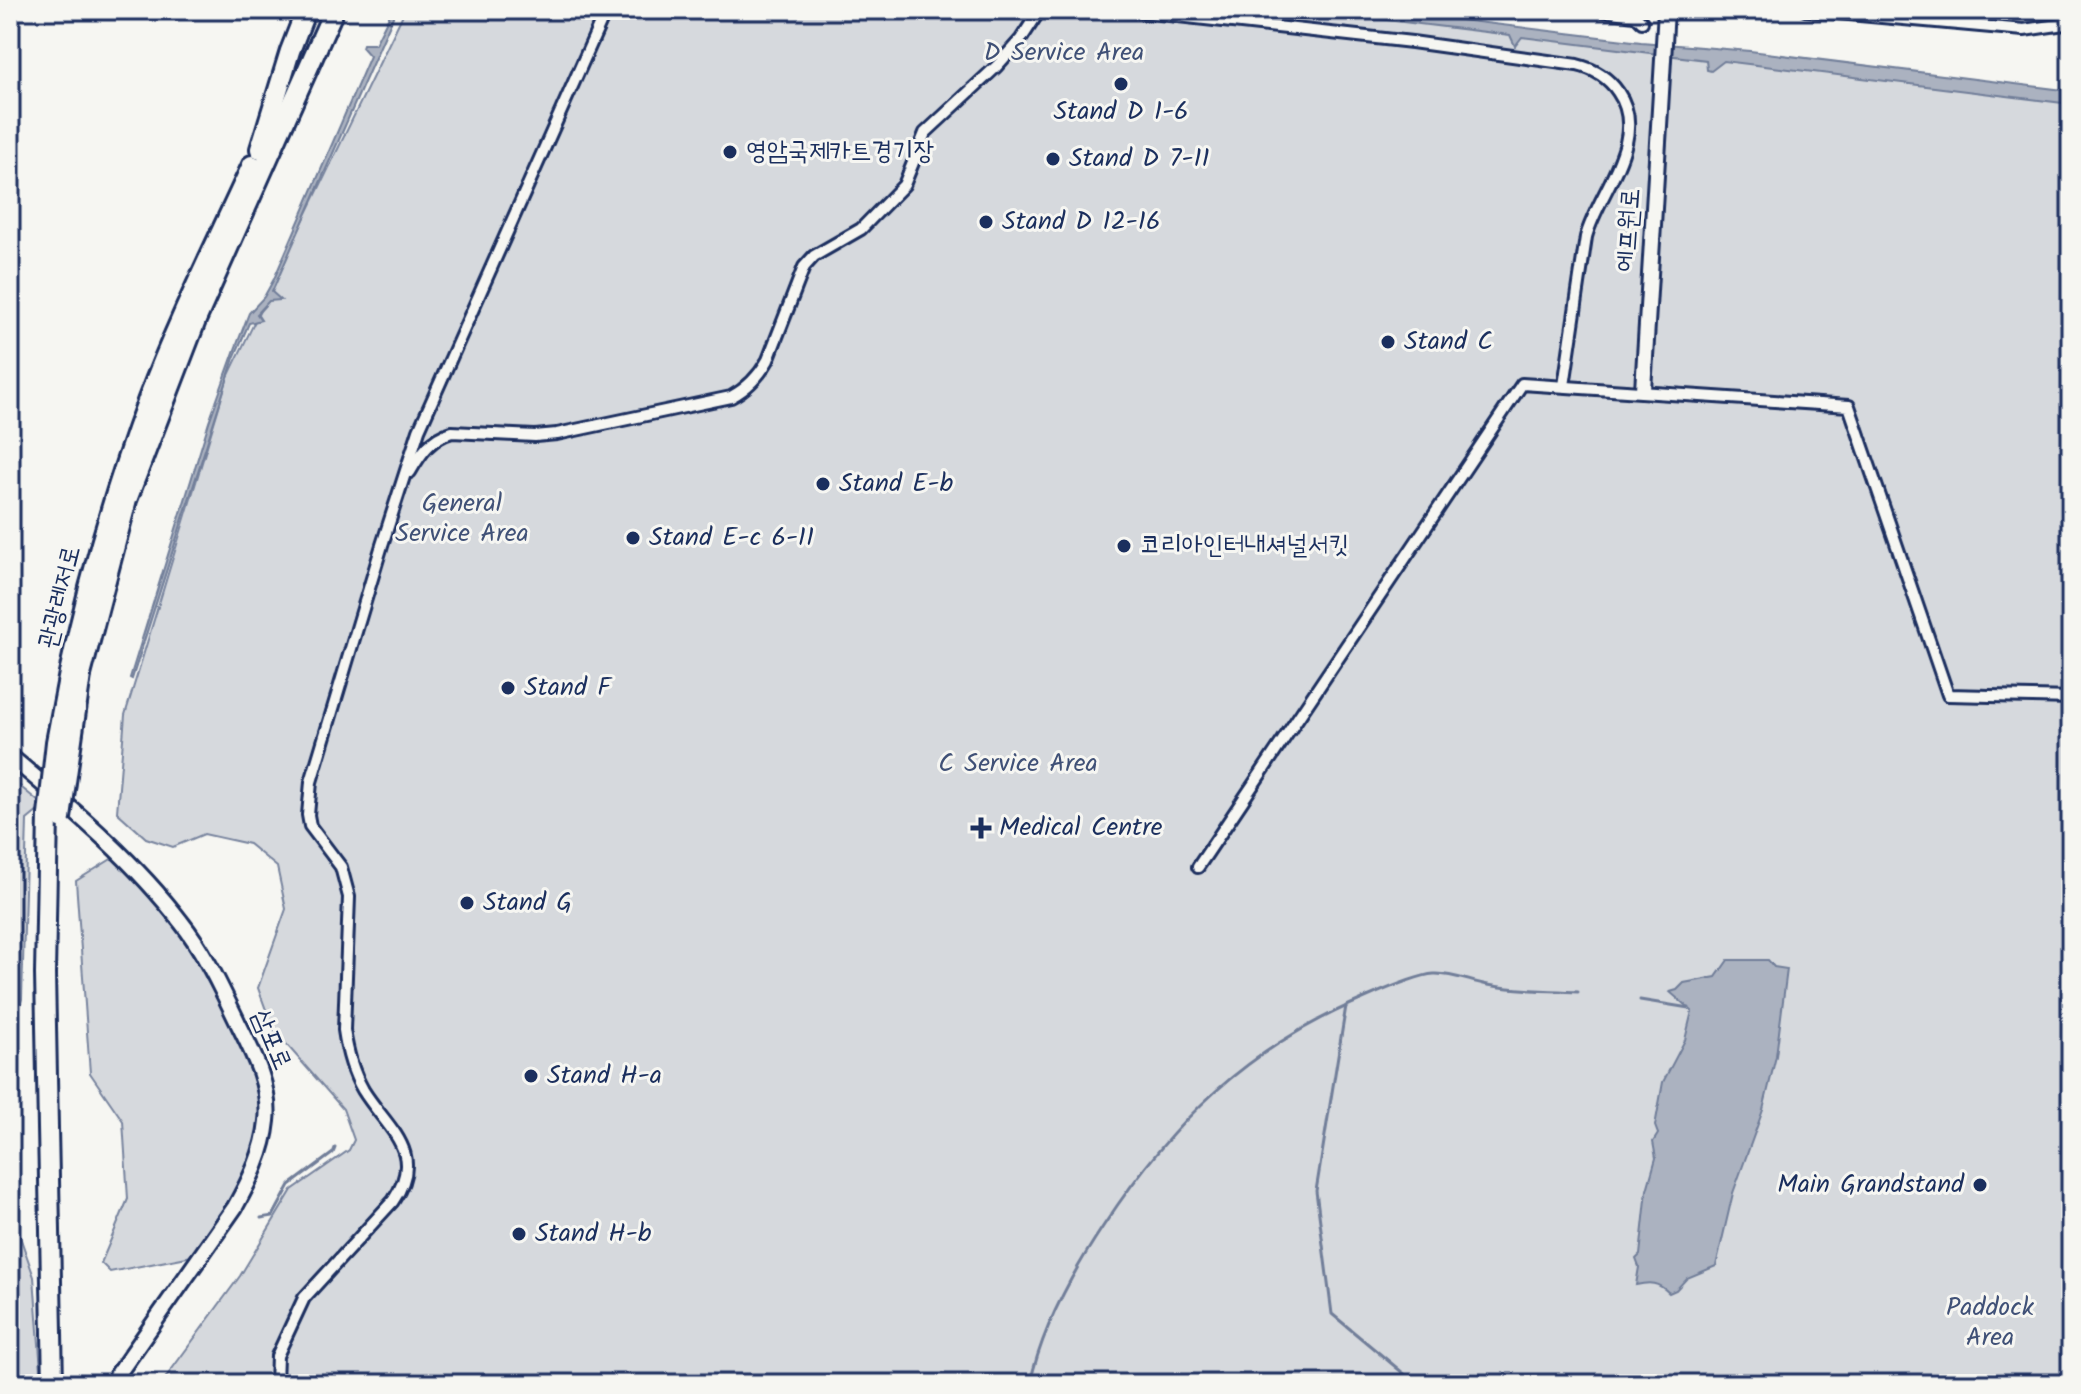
<svg xmlns="http://www.w3.org/2000/svg" width="2081" height="1394" font-family="Kalam,'Poor Story',sans-serif">
	<style>
		.green { fill: #d6d9dd; stroke: #78849e; stroke-width: 2 }
		.water { fill: #abb2c0; stroke: #717e99; stroke-width: 2 }
		.lines { fill: none; stroke-linecap: round; stroke-linejoin: round }
		.stream { stroke: #717e99; stroke-width: 3 }
		.street-casing { stroke: #1b2f5e; stroke-width: 16 }
		.secondary-casing { stroke: #1b2f5e; stroke-width: 20 }
		.highway-casing { stroke: #1b2f5e; stroke-width: 24 }
		.street { stroke: #f6f6f2; stroke-width: 10 }
		.secondary { stroke: #f6f6f2; stroke-width: 14 }
		.highway { stroke: #f6f6f2; stroke-width: 18 }
		.highway-bridge-casing { stroke: #1b2f5e; stroke-width: 24; stroke-linecap: butt }
		.highway-bridge { stroke: #f6f6f2; stroke-width: 18 }
		.poi-dot { fill: #1b2f5e; stroke: #f6f6f2; stroke-width: 3 }
		.labels { text-anchor: middle; dominant-baseline: central; stroke-width: 6; stroke-linejoin: round; paint-order: stroke }
		.park-label { font-size: 26px; fill: #405177; stroke: #f6f6f2 }
		.poi-label { font-size: 26px; fill: #1b2f5e; stroke: #f6f6f2; text-anchor: start }
		.street-label { font-size: 26px; fill: #1b2f5e; stroke: #f6f6f2 }
	</style>
	<rect width="100%" height="100%" fill="#f6f6f2"/>
	<filter id="ink" filterUnits="userSpaceOnUse"><feTurbulence type="fractalNoise" baseFrequency=".0125" numOctaves="2"/><feDisplacementMap in="SourceGraphic" scale="16" xChannelSelector="R" yChannelSelector="G"/><feConvolveMatrix kernelMatrix="1 2 1 2 8 2 1 2 1" color-interpolation-filters="sRGB"/></filter>
	<g filter="url(#ink)">
		<g class="green">
			<path d="M 405,10 L 1341,10 L 2071,99 L 2071,1384 L 161,1384 L 240,1276 L 292,1190 L 349,1150 L 354,1140 L 343,1109 L 273,1029 L 258,988 L 286,909 L 277,867 L 249,844 L 204,834 L 173,847 L 146,838 L 117,812 L 125,715 L 228,377 Z"/>
			<path d="M 11,779 L 44,806 L 27,820 L 22,999 L 10,1047 Z"/>
			<path d="M 113,858 L 152,896 L 182,935 L 244,1048 L 260,1091 L 259,1127 L 246,1174 L 192,1256 L 110,1272 L 101,1263 L 128,1199 L 123,1121 L 90,1073 L 76,881 Z"/>
			<path d="M 10,1208 L 34,1277 L 42,1384 L 10,1384 Z"/>
		</g>
		<g class="water">
			<path d="M 392,10 L 396,10 L 272,292 L 281,300 L 269,301 L 257,314 L 261,320 L 249,323 L 234,358 L 132,679 L 130,678 L 209,422 L 234,352 L 249,313 L 264,297 L 274,279 L 370,56 L 362,47 L 363,44 L 375,44 Z"/>
			<path d="M 1304,10 L 1378,10 L 1641,42 L 1750,51 L 2071,91 L 2071,104 L 1724,61 L 1711,71 L 1707,70 L 1706,60 L 1522,37 L 1515,46 L 1510,35 Z"/>
			<path d="M 1728,960 L 1768,960 L 1774,967 L 1787,969 L 1776,1056 L 1763,1110 L 1733,1193 L 1716,1266 L 1687,1278 L 1676,1290 L 1669,1293 C 1658,1282 1650,1282 1636,1285 L 1639,1267 L 1636,1259 L 1640,1255 L 1647,1190 L 1656,1158 L 1653,1142 L 1658,1134 L 1655,1126 L 1663,1082 L 1685,1040 L 1692,1011 L 1670,992 L 1677,990 L 1684,983 L 1716,977 Z"/>
		</g>
		<g class="lines">
			<g class="stream">
				<path d="M 1640,1000 L 1689,1008"/>
				<path d="M 1346,1006 L 1316,1191 L 1332,1314 L 1415,1383"/>
				<path d="M 261,1218 L 273,1216 L 290,1185 L 333,1153 L 335,1148"/>
				<path d="M 1030,1384 C 1042,1327 1072,1273 1104,1225 C 1173,1120 1248,1047 1365,998 C 1381,991 1418,975 1434,974 C 1451,973 1471,982 1488,985 C 1517,991 1549,990 1578,992"/>
			</g>
			<defs>
				<g id="street">
					<path d="M 1124,10 L 1412,42 L 1577,65 C 1594,69 1608,77 1618,92 C 1650,138 1598,192 1586,237 L 1564,386"/>
					<path d="M 1595,10 L 1635,15 L 1642,22"/>
					<path d="M 1805,10 L 2024,30 L 2071,23"/>
					<path d="M 410,472 C 421,453 431,438 452,432 L 535,436 L 557,434 L 731,397 C 748,388 759,376 768,360 L 804,267 L 814,256 L 861,229 L 904,185 L 925,133 L 996,67 L 1021,39 L 1040,10"/>
					<path d="M 1198,867 L 1522,384 L 1849,406 L 1948,695 L 2071,698"/>
					<path d="M 276,1384 L 277,1356 L 304,1298 L 393,1201 C 427,1152 387,1129 363,1090 C 352,1071 347,1051 344,1030 L 349,897 L 341,867 L 310,826 L 308,815 L 311,782 L 382,545 L 419,430 L 606,10"/>
				</g>
				<g id="secondary">
					<path d="M 1643,390 L 1666,10"/>
					<path d="M 10,756 C 70,807 133,859 181,922 C 205,952 221,988 238,1023 C 253,1053 271,1087 267,1121 C 264,1152 250,1180 235,1207 L 111,1384"/>
				</g>
				<g id="highway">
					<path d="M 260,149 L 290,51 L 306,10"/>
					<path d="M 69,673 C 89,579 115,488 148,399 C 178,319 217,242 252,165"/>
					<path d="M 81,675 L 127,500 L 197,318 L 334,10"/>
					<path d="M 48,815 L 45,974 L 53,1384"/>
				</g>
			</defs>
			<use href="#street" class="street-casing"/>
			<use href="#secondary" class="secondary-casing"/>
			<use href="#highway" class="highway-casing"/>
			<use href="#street" class="street"/>
			<use href="#secondary" class="secondary"/>
			<use href="#highway" class="highway"/>
			<defs>
				<g id="highway-bridge">
					<path d="M 48,815 L 56,742 L 69,673"/>
					<path d="M 61,818 L 81,675"/>
				</g>
			</defs>
			<use href="#highway-bridge" class="highway-bridge-casing"/>
			<use href="#highway-bridge" class="highway-bridge"/>
		</g>
	</g>
	<g class="poi-dot">
		<circle cx="1121" cy="84" r="8"/>
		<circle cx="730" cy="152" r="8"/>
		<circle cx="1053" cy="159" r="8"/>
		<circle cx="986" cy="222" r="8"/>
		<circle cx="1388" cy="342" r="8"/>
		<circle cx="823" cy="484" r="8"/>
		<circle cx="633" cy="538" r="8"/>
		<circle cx="1124" cy="546" r="8"/>
		<circle cx="508" cy="688" r="8"/>
		<path d="M977 816h8v8h8v8h-8v8h-8v-8h-8v-8h8z"/>
		<circle cx="467" cy="903" r="8"/>
		<circle cx="531" cy="1076" r="8"/>
		<circle cx="1980" cy="1185" r="8"/>
		<circle cx="519" cy="1234" r="8"/>
	</g>
	<g class="labels">
		<g class="park-label">
			<text x="1064" y="53">D Service Area</text>
			<text x="462" y="504">General<tspan x="462" dy="30">Service Area</tspan></text>
			<text x="1018" y="764">C Service Area</text>
			<text x="1990" y="1308">Paddock<tspan x="1990" dy="30">Area</tspan></text>
		</g>
		<g class="poi-label">
			<text x="1121" y="112" text-anchor="middle">Stand D 1-6</text>
			<text x="746" y="152">영암국제카트경기장</text>
			<text x="1069" y="159">Stand D 7-11</text>
			<text x="1002" y="222">Stand D 12-16</text>
			<text x="1404" y="342">Stand C</text>
			<text x="839" y="484">Stand E-b</text>
			<text x="649" y="538">Stand E-c 6-11</text>
			<text x="1140" y="546">코리아인터내셔널서킷</text>
			<text x="524" y="688">Stand F</text>
			<text x="999" y="828">Medical Centre</text>
			<text x="483" y="903">Stand G</text>
			<text x="547" y="1076">Stand H-a</text>
			<text x="1964" y="1185" text-anchor="end">Main Grandstand</text>
			<text x="535" y="1234">Stand H-b</text>
		</g>
		<g class="street-label">
			<text transform="translate(1629 230) rotate(-86)">에프원로</text>
			<text transform="translate(60 597) rotate(-76)">관광레저로</text>
			<text transform="translate(271 1040) rotate(67)">삼포로</text>
		</g>
	</g>
	<rect width="2081" height="1394" fill="none" stroke="#f6f6f2" stroke-width="40"/>
	<rect x="20" y="20" width="2041" height="1354" fill="none" stroke="#1b2f5e" stroke-width="3" filter="url(#ink)"/>
</svg>
